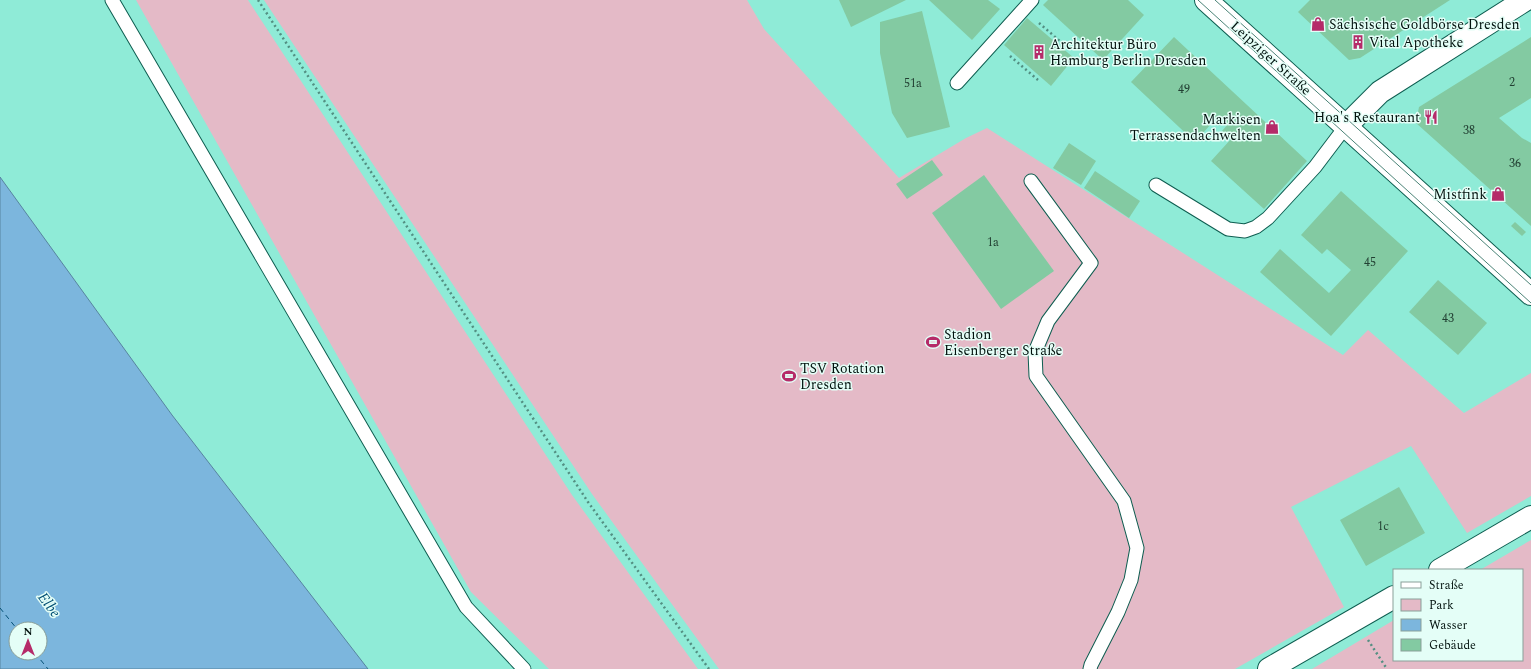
<svg xmlns="http://www.w3.org/2000/svg" width="1531" height="669" font-family="Spectral,serif">
	<style>
		.green { fill: #e4bac7 }
		.water { fill: #7cb6dd; stroke: #57849f; fill-rule: evenodd }
		.lines { fill: none; stroke-linecap: round; stroke-linejoin: round }
		.ferry { stroke: #045075; stroke-width: 1; stroke-dasharray: 5 4; stroke-linecap: butt }
		.building { fill: #83caa2 }
		.lane-casing { stroke: #0e5d50; stroke-width: 15 }
		.street-casing { stroke: #0e5d50; stroke-width: 24 }
		.secondary-casing { stroke: #0e5d50; stroke-width: 24 }
		.path { stroke: #538f82; stroke-width: 2.5; stroke-dasharray: 2 3; stroke-linecap: butt }
		.lane { stroke: #fff; stroke-width: 13 }
		.street { stroke: #fff; stroke-width: 22 }
		.secondary { stroke: #fff; stroke-width: 22 }
		.tram { stroke: #4b8377; stroke-width: 1 }
		.labels { text-anchor: middle; dominant-baseline: central; stroke-width: 3; stroke-linejoin: round; paint-order: stroke }
		.number-label { font-size: 12px; fill: #223f32 }
		.poi-label { font-size: 14px; fill: #01110d; stroke: #e4fef7; text-anchor: start }
		.street-label { font-size: 14px; fill: #01110d; stroke: #e4fef7 }
		.water-label { font-size: 15px; font-style: italic; fill: #045075; stroke: #e4fef7 }
	</style>
	<rect width="100%" height="100%" fill="#8febd7"/>
	<g class="green">
		<path d="M 136,0 L 248,0 L 572,495 L 698,669 L 549,669 L 471,592 Z"/>
		<path d="M 264,0 L 747,0 L 764,29 L 899,178 L 966,138 L 987,128 L 1343,355 L 1368,330 L 1464,413 L 1531,373 L 1531,496 L 1467,533 L 1411,446 L 1291,507 L 1344,607 L 1235,669 L 719,669 L 592,494 Z"/>
		<path d="M 1531,540 L 1531,669 L 1312,669 L 1394,620 L 1394,660 L 1522,660 L 1522,570 L 1480,570 Z"/>
	</g>
	<path class="water" d="M 0,177 L 172,415 L 368,669 L 0,669 ZM 16,629 L 40,629 L 40,653 L 16,653 Z"/>
	<g class="lines">
		<g class="ferry">
			<path d="M 0,608 L 17,629"/>
			<path d="M 35,653 L 48,669"/>
		</g>
	</g>
	<g class="building">
		<path d="M 839,0 L 906,0 L 851,27 Z"/>
		<path d="M 929,0 L 988,0 L 1000,9 L 972,40 Z"/>
		<path d="M 1048,0 L 1128,0 L 1144,15 L 1103,60 L 1043,5 Z"/>
		<path d="M 1310,0 L 1450,0 L 1360,58 L 1349,60 L 1298,12 Z"/>
		<path d="M 922,11 L 950,127 L 907,138 L 892,113 L 880,53 L 880,22 Z"/>
		<path d="M 1027,18 L 1074,58 L 1051,86 L 1004,45 Z"/>
		<path d="M 1174,37 L 1307,161 L 1264,209 L 1211,161 L 1231,139 L 1222,131 L 1228,124 L 1219,115 L 1195,142 L 1131,82 Z"/>
		<path d="M 1531,37 L 1531,98 L 1499,118 L 1522,138 L 1531,143 L 1531,226 L 1416,123 L 1419,107 Z"/>
		<path d="M 1069,143 L 1096,161 L 1081,185 L 1053,168 Z"/>
		<path d="M 932,160 L 943,175 L 907,199 L 896,184 Z"/>
		<path d="M 1095,171 L 1140,201 L 1129,218 L 1084,188 Z"/>
		<path d="M 984,175 L 1054,271 L 1001,309 L 932,213 Z"/>
		<path d="M 1341,191 L 1408,251 L 1331,336 L 1260,272 L 1280,249 L 1329,293 L 1351,270 L 1327,249 L 1322,254 L 1301,235 Z"/>
		<path d="M 1515,222 L 1526,232 L 1522,236 L 1511,226 Z"/>
		<path d="M 1438,280 L 1487,323 L 1458,355 L 1409,312 Z"/>
		<path d="M 1399,487 L 1425,533 L 1366,566 L 1340,520 Z"/>
	</g>
	<g class="lines">
		<defs>
			<g id="lane">
				<path d="M 112,0 L 466,607 L 524,669"/>
				<path d="M 957,83 L 1032,0"/>
				<path d="M 1031,181 L 1091,263 L 1048,321 L 1035,352 L 1036,376 L 1124,501 L 1137,548 L 1131,580 L 1118,612 L 1091,665 L 1090,669"/>
				<path d="M 1156,185 L 1228,229 L 1245,231 L 1256,227 L 1268,218 L 1315,167 L 1346,126"/>
			</g>
			<g id="street">
				<path d="M 1346,126 L 1380,92 L 1525,0"/>
				<path d="M 1440,570 L 1531,517"/>
				<path d="M 1269,669 L 1394,597"/>
			</g>
			<path id="secondary" d="M 1206,0 L 1531,294"/>
		</defs>
		<use href="#lane" class="lane-casing"/>
		<use href="#street" class="street-casing"/>
		<use href="#secondary" class="secondary-casing"/>
		<g class="path">
			<path d="M 258,0 L 588,502 L 709,669"/>
			<path d="M 1039,23 L 1061,42"/>
			<path d="M 1010,56 L 1038,80"/>
			<path d="M 1368,640 L 1387,669"/>
		</g>
		<use href="#lane" class="lane"/>
		<use href="#street" class="street"/>
		<use href="#secondary" class="secondary"/>
		<g class="tram">
			<path d="M 1198,0 L 1531,303"/>
			<path d="M 1215,0 L 1531,285"/>
		</g>
	</g>
	<defs>
		<symbol id="shop-bare" viewBox="-9 -9 18 18"><path d="M-5-2.5h2.3a2.7 3.5 0 0 1 5.4 0H5L5.5 6h-11ZM-1.5-2.5h3a1.5 2.3 0 0 0-3 0Z" fill="#b52b69" stroke="#e4fef7" stroke-width="2.5" paint-order="stroke"/></symbol>
		<symbol id="building-bare" viewBox="-9 -9 18 18"><path d="M-4-6H4V6H1V3H-1V6H-4ZM-2.5-4.3h1.7v1.8h-1.7ZM.8-4.3h1.7v1.8H.8ZM-2.5-1h1.7V.8h-1.7ZM.8-1h1.7V.8H.8Z" fill="#b52b69" stroke="#e4fef7" stroke-width="2.5" paint-order="stroke"/></symbol>
		<symbol id="restaurant-bare" viewBox="-9 -9 18 18"><path d="M-5-6h1v4h1v-4h1v4h1v-4h1v5L-1.5 .5V6h-2V.5L-5-1ZM5-6V6H3V1.5H1.5Q1.5-4 5-6Z" fill="#b52b69" stroke="#e4fef7" stroke-width="2.5" paint-order="stroke"/></symbol>
		<symbol id="stadium-bare" viewBox="-9 -9 18 18"><path d="M0-5a6.5 5 0 1 0 0 10a6.5 5 0 1 0 0-10ZM-3.5-1.8h7v3.6h-7Z" fill="#b52b69" stroke="#e4fef7" stroke-width="2.5" paint-order="stroke"/></symbol>
	</defs>
	<g fill-rule="evenodd">
		<use href="#shop-bare" x="1308" y="14" width="20" height="20"/>
		<use href="#building-bare" x="1348" y="32" width="20" height="20"/>
		<use href="#building-bare" x="1029" y="42" width="20" height="20"/>
		<use href="#restaurant-bare" x="1421" y="107" width="20" height="20"/>
		<use href="#shop-bare" x="1262" y="117" width="20" height="20"/>
		<use href="#shop-bare" x="1488" y="184" width="20" height="20"/>
		<use href="#stadium-bare" x="923" y="332" width="20" height="20"/>
		<use href="#stadium-bare" x="779" y="366" width="20" height="20"/>
	</g>
	<g class="labels">
		<g class="number-label">
			<text x="1512" y="82">2</text>
			<text x="913" y="83">51a</text>
			<text x="1184" y="89">49</text>
			<text x="1469" y="130">38</text>
			<text x="1515" y="163">36</text>
			<text x="993" y="242">1a</text>
			<text x="1370" y="262">45</text>
			<text x="1448" y="318">43</text>
			<text x="1383" y="526">1c</text>
		</g>
		<g class="poi-label">
			<text x="1329" y="24">Sächsische Goldbörse Dresden</text>
			<text x="1369" y="42">Vital Apotheke</text>
			<text x="1050" y="44">Architektur Büro<tspan x="1050" dy="16">Hamburg Berlin Dresden</tspan></text>
			<text x="1420" y="117" text-anchor="end">Hoa's Restaurant</text>
			<text x="1261" y="119" text-anchor="end">Markisen<tspan x="1261" dy="16">Terrassendachwelten</tspan></text>
			<text x="1487" y="194" text-anchor="end">Mistfink</text>
			<text x="944" y="334">Stadion<tspan x="944" dy="16">Eisenberger Straße</tspan></text>
			<text x="800" y="368">TSV Rotation<tspan x="800" dy="16">Dresden</tspan></text>
		</g>
		<g class="street-label">
			<text transform="translate(1271 58) rotate(42)">Leipziger Straße</text>
		</g>
		<g class="water-label">
			<text transform="translate(49 605) rotate(53)">Elbe</text>
		</g>
	</g>
	<rect x="1393" y="569" width="130" height="92" fill="#e4fef7" stroke="#899f99"/>
	<rect x="1401" y="582" width="20" height="6" fill="#ffffff" stroke="#899f99"/>
	<text x="1429" y="589" font-size="12" fill="#01110d">Straße</text>
	<rect x="1401" y="599" width="20" height="12" fill="#e4bac7" stroke="#899f99"/>
	<text x="1429" y="609" font-size="12" fill="#01110d">Park</text>
	<rect x="1401" y="619" width="20" height="12" fill="#7cb6dd" stroke="#899f99"/>
	<text x="1429" y="629" font-size="12" fill="#01110d">Wasser</text>
	<rect x="1401" y="639" width="20" height="12" fill="#83caa2" stroke="#899f99"/>
	<text x="1429" y="649" font-size="12" fill="#01110d">Gebäude</text>
	<g transform="translate(28 641)"><circle r="19" fill="#e4fef7" stroke="#899f99"/>
	<path d="M0-3L7 15L0 10L-7 15Z" fill="#b52b69"/>
	<text y="-6" font-size="11" font-weight="bold" text-anchor="middle" fill="#01110d">N</text>
	</g>
</svg>
